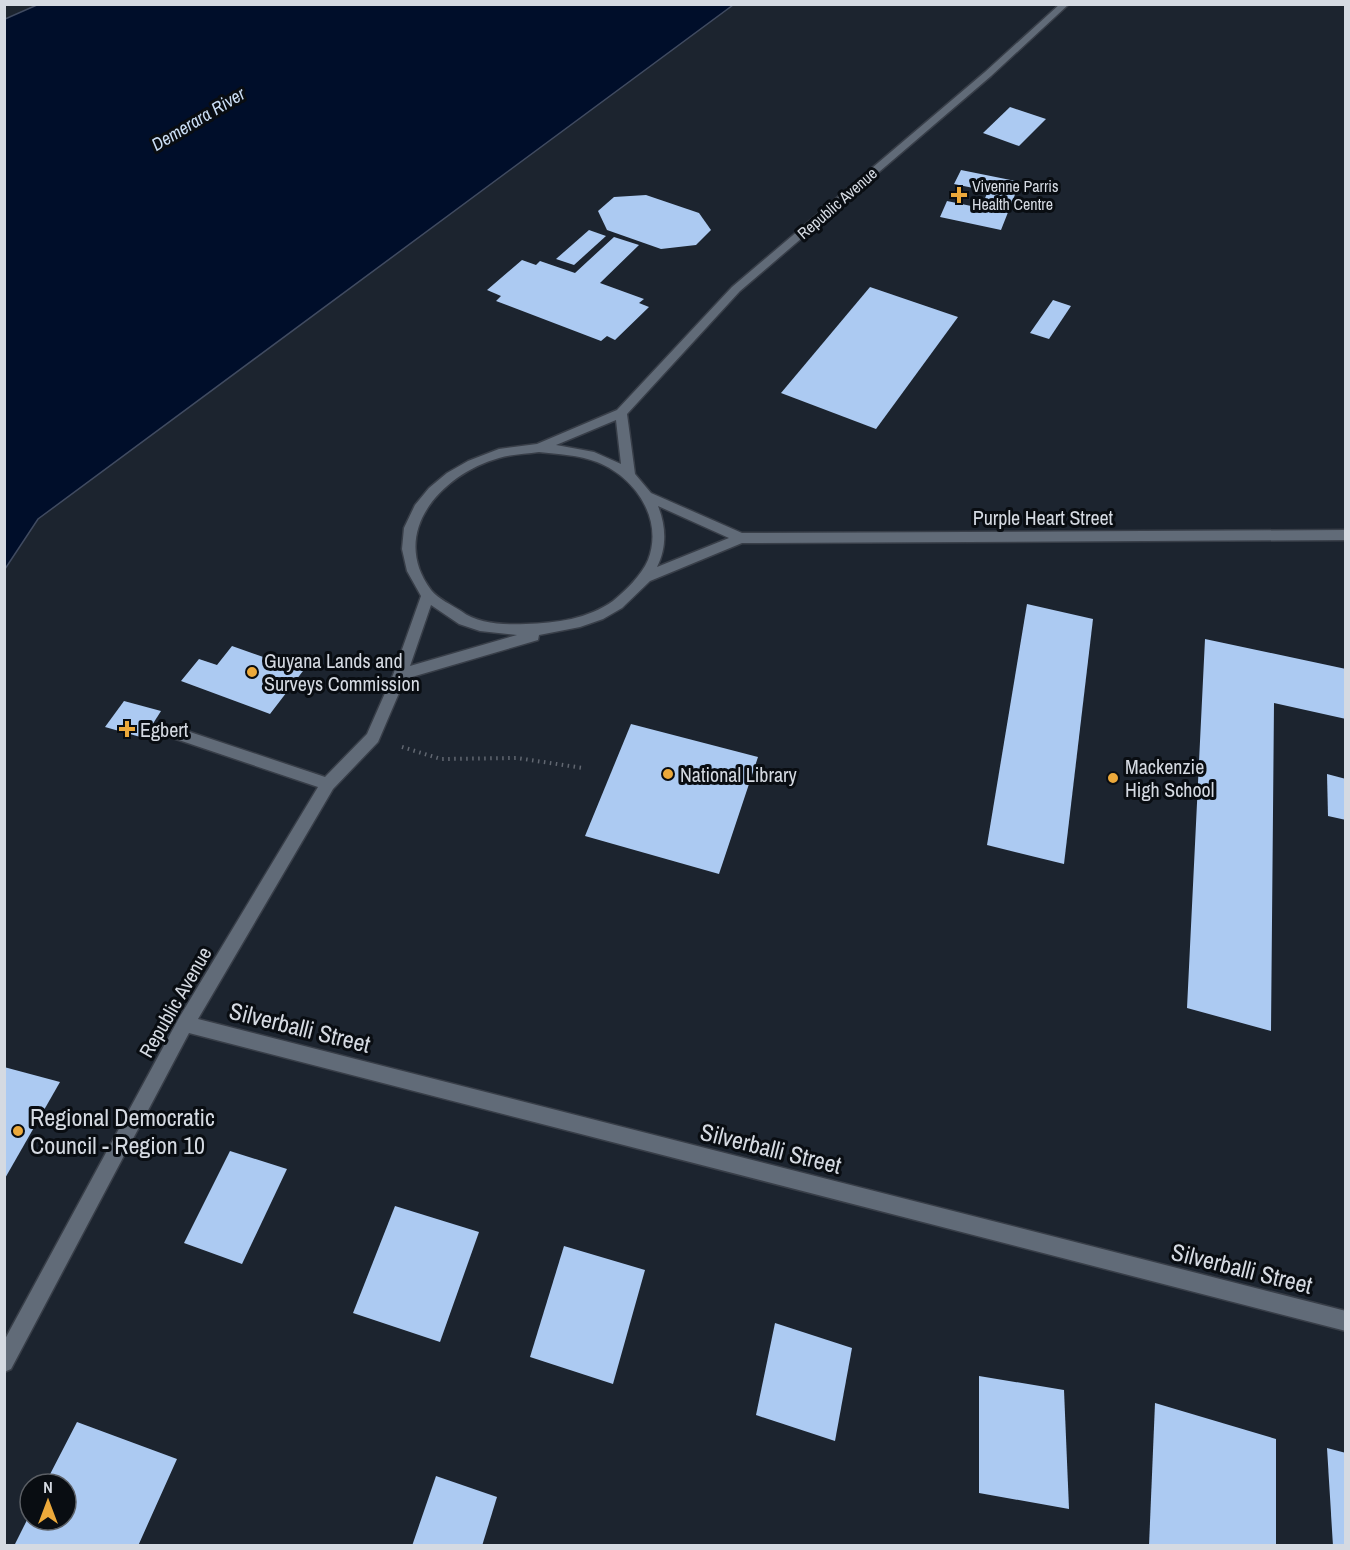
<svg xmlns="http://www.w3.org/2000/svg" width="1350" height="1550" font-family="'Archivo Narrow',sans-serif">
	<style>
		.water { fill: #000e2a; stroke: #404b61; stroke-width: 1.5 }
		.building { fill: #accaf2 }
		.lines { fill: none; stroke-linecap: round; stroke-linejoin: round }
		.minor-casing { stroke: #383e48; stroke-width: 3 }
		.path { stroke: #616771; stroke-width: 4; stroke-dasharray: 1.5 4.5; stroke-linecap: butt }
		.minor { fill: #616b78; fill-rule: evenodd }
		.poi-dot { fill: #eca93b; stroke: #090d12; stroke-width: 2 }
		.labels { text-anchor: middle; dominant-baseline: central; stroke-width: 6; stroke-linejoin: round; paint-order: stroke }
		.far-poi-label { font-size: 16px; fill: #d5dae2; stroke: #090d12; text-anchor: start }
		.far-street-label { font-size: 16px; fill: #d5dae2; stroke: #090d12 }
		.far-water-label { font-size: 18px; font-style: italic; fill: #caddf4; stroke: #090d12 }
		.street-label { font-size: 20px; fill: #d5dae2; stroke: #090d12 }
		.poi-label { font-size: 20px; fill: #d5dae2; stroke: #090d12; text-anchor: start }
		.near-street-label { font-size: 24px; fill: #d5dae2; stroke: #090d12 }
		.near-poi-label { font-size: 24px; fill: #d5dae2; stroke: #090d12; text-anchor: start }
	</style>
	<rect width="100%" height="100%" fill="#1c242f"/>
	<path class="water" d="M 37,5 L 37,4 L 733,5 L 38,519 L 5,569 L 5,19 Z"/>
	<g class="building">
		<path d="M 1010,107 L 1046,119 L 1019,146 L 983,133 Z"/>
		<path d="M 961,170 L 1020,182 L 1001,230 L 940,217 L 947,201 L 981,208 L 988,191 L 954,184 Z"/>
		<path d="M 646,195 L 699,213 L 711,230 L 696,245 L 661,249 L 607,230 L 598,211 L 614,197 Z"/>
		<path d="M 589,230 L 606,236 L 574,265 L 556,259 Z"/>
		<path d="M 614,237 L 639,245 L 600,283 L 644,299 L 639,303 L 649,307 L 615,340 L 607,336 L 601,341 L 496,301 L 501,296 L 487,290 L 522,260 L 536,265 L 540,261 L 575,273 Z"/>
		<path d="M 870,287 L 958,317 L 876,429 L 781,393 Z"/>
		<path d="M 1053,300 L 1071,306 L 1049,339 L 1030,333 Z"/>
		<path d="M 1027,604 L 1093,619 L 1064,864 L 987,845 Z"/>
		<path d="M 1205,639 L 1346,669 L 1346,719 L 1274,703 L 1271,1031 L 1187,1008 Z"/>
		<path d="M 232,646 L 303,671 L 270,714 L 181,681 L 199,659 L 217,665 Z"/>
		<path d="M 124,701 L 161,711 L 144,738 L 105,727 Z"/>
		<path d="M 631,724 L 758,757 L 719,874 L 585,836 Z"/>
		<path d="M 1327,774 L 1346,779 L 1346,820 L 1328,816 Z"/>
		<path d="M 4,1067 L 60,1082 L 4,1180 Z"/>
		<path d="M 230,1151 L 287,1169 L 242,1264 L 184,1243 Z"/>
		<path d="M 395,1206 L 479,1232 L 440,1342 L 353,1313 Z"/>
		<path d="M 564,1246 L 645,1270 L 613,1384 L 530,1357 Z"/>
		<path d="M 775,1323 L 852,1348 L 835,1441 L 756,1415 Z"/>
		<path d="M 979,1376 L 1064,1390 L 1069,1509 L 979,1493 Z"/>
		<path d="M 1155,1403 L 1276,1439 L 1276,1546 L 1149,1546 Z"/>
		<path d="M 77,1422 L 177,1459 L 138,1546 L 14,1546 L 30,1514 L 30,1520 L 66,1520 L 66,1484 L 45,1484 Z"/>
		<path d="M 1327,1448 L 1346,1453 L 1346,1546 L 1333,1546 Z"/>
		<path d="M 436,1476 L 497,1497 L 482,1546 L 412,1546 Z"/>
	</g>
	<g class="lines">
		<defs>
			<path id="minor" d="M 1060,4 L 1069,4 L 991,76 L 740,291 L 627,414 L 635,474 L 651,493 L 742,533 L 1346,530 L 1346,540 L 742,543 L 650,581 L 622,608 L 603,619 L 580,627 L 539,635 L 538,640 L 405,679 L 378,742 L 333,789 L 198,1019 L 1346,1311 L 1346,1331 L 189,1033 L 11,1369 L 4,1372 L 4,1341 L 179,1018 L 318,787 L 167,736 L 165,732 L 167,728 L 172,726 L 325,777 L 367,734 L 393,675 L 421,596 L 407,571 L 402,549 L 404,528 L 415,505 L 429,488 L 447,473 L 468,461 L 499,449 L 537,444 L 617,410 L 732,287 L 985,72 ZM 616,420 L 621,464 L 594,452 L 556,445 ZM 539,452 C 558,454 579,455 597,462 C 635,477 664,519 648,560 C 641,576 626,590 613,601 C 588,619 556,623 526,624 C 505,625 478,624 461,611 C 452,605 438,599 431,590 C 388,532 442,474 499,458 C 512,454 526,454 539,452 ZM 658,506 L 729,538 L 657,567 C 667,547 666,526 658,506 ZM 431,605 L 459,624 L 480,631 L 517,635 L 410,666 Z"/>
		</defs>
		<use href="#minor" class="minor-casing"/>
		<path class="path" d="M 402,747 L 441,759 L 517,758 L 583,768"/>
		<use href="#minor" class="minor"/>
	</g>
	<g class="poi-dot">
		<path d="M956 186h6v6h6v6h-6v6h-6v-6h-6v-6h6z"/>
		<circle cx="252" cy="672" r="6"/>
		<path d="M124 720h6v6h6v6h-6v6h-6v-6h-6v-6h6z"/>
		<circle cx="668" cy="774" r="6"/>
		<circle cx="1113" cy="778" r="6"/>
		<circle cx="18" cy="1131" r="6"/>
	</g>
	<g class="labels">
		<g class="far-poi-label">
			<text x="972" y="186">Vivenne Parris<tspan x="972" dy="18">Health Centre</tspan></text>
		</g>
		<g class="far-street-label">
			<text transform="translate(837 203) rotate(-41)">Republic Avenue</text>
		</g>
		<g class="far-water-label">
			<text transform="translate(198 119) rotate(-31)">Demerara River</text>
		</g>
		<g class="street-label">
			<text x="1043" y="517">Purple Heart Street</text>
			<text transform="translate(175 1002) rotate(-60)">Republic Avenue</text>
		</g>
		<g class="poi-label">
			<text x="264" y="660">Guyana Lands and<tspan x="264" dy="23">Surveys Commission</tspan></text>
			<text x="140" y="729">Egbert</text>
			<text x="1125" y="766">Mackenzie<tspan x="1125" dy="23">High School</tspan></text>
			<text x="680" y="774">National Library</text>
		</g>
		<g class="near-street-label">
			<text transform="translate(300 1027) rotate(14)">Silverballi Street</text>
			<text transform="translate(771 1148) rotate(14)">Silverballi Street</text>
			<text transform="translate(1242 1268) rotate(14)">Silverballi Street</text>
		</g>
		<g class="near-poi-label">
			<text x="30" y="1117">Regional Democratic<tspan x="30" dy="28">Council - Region 10</tspan></text>
		</g>
	</g>
	<rect width="1350" height="1550" fill="none" stroke="#d5dae2" stroke-width="12"/>
	<g transform="translate(48 1502)"><circle r="28" fill="#090d12" stroke="#5b5f65" stroke-width="1.5"/>
	<path d="M0-4.5L10 22L0 15L-10 22Z" fill="#eca93b"/>
	<text y="-9" font-size="16" font-weight="bold" text-anchor="middle" fill="#d5dae2">N</text>
	</g>
</svg>
